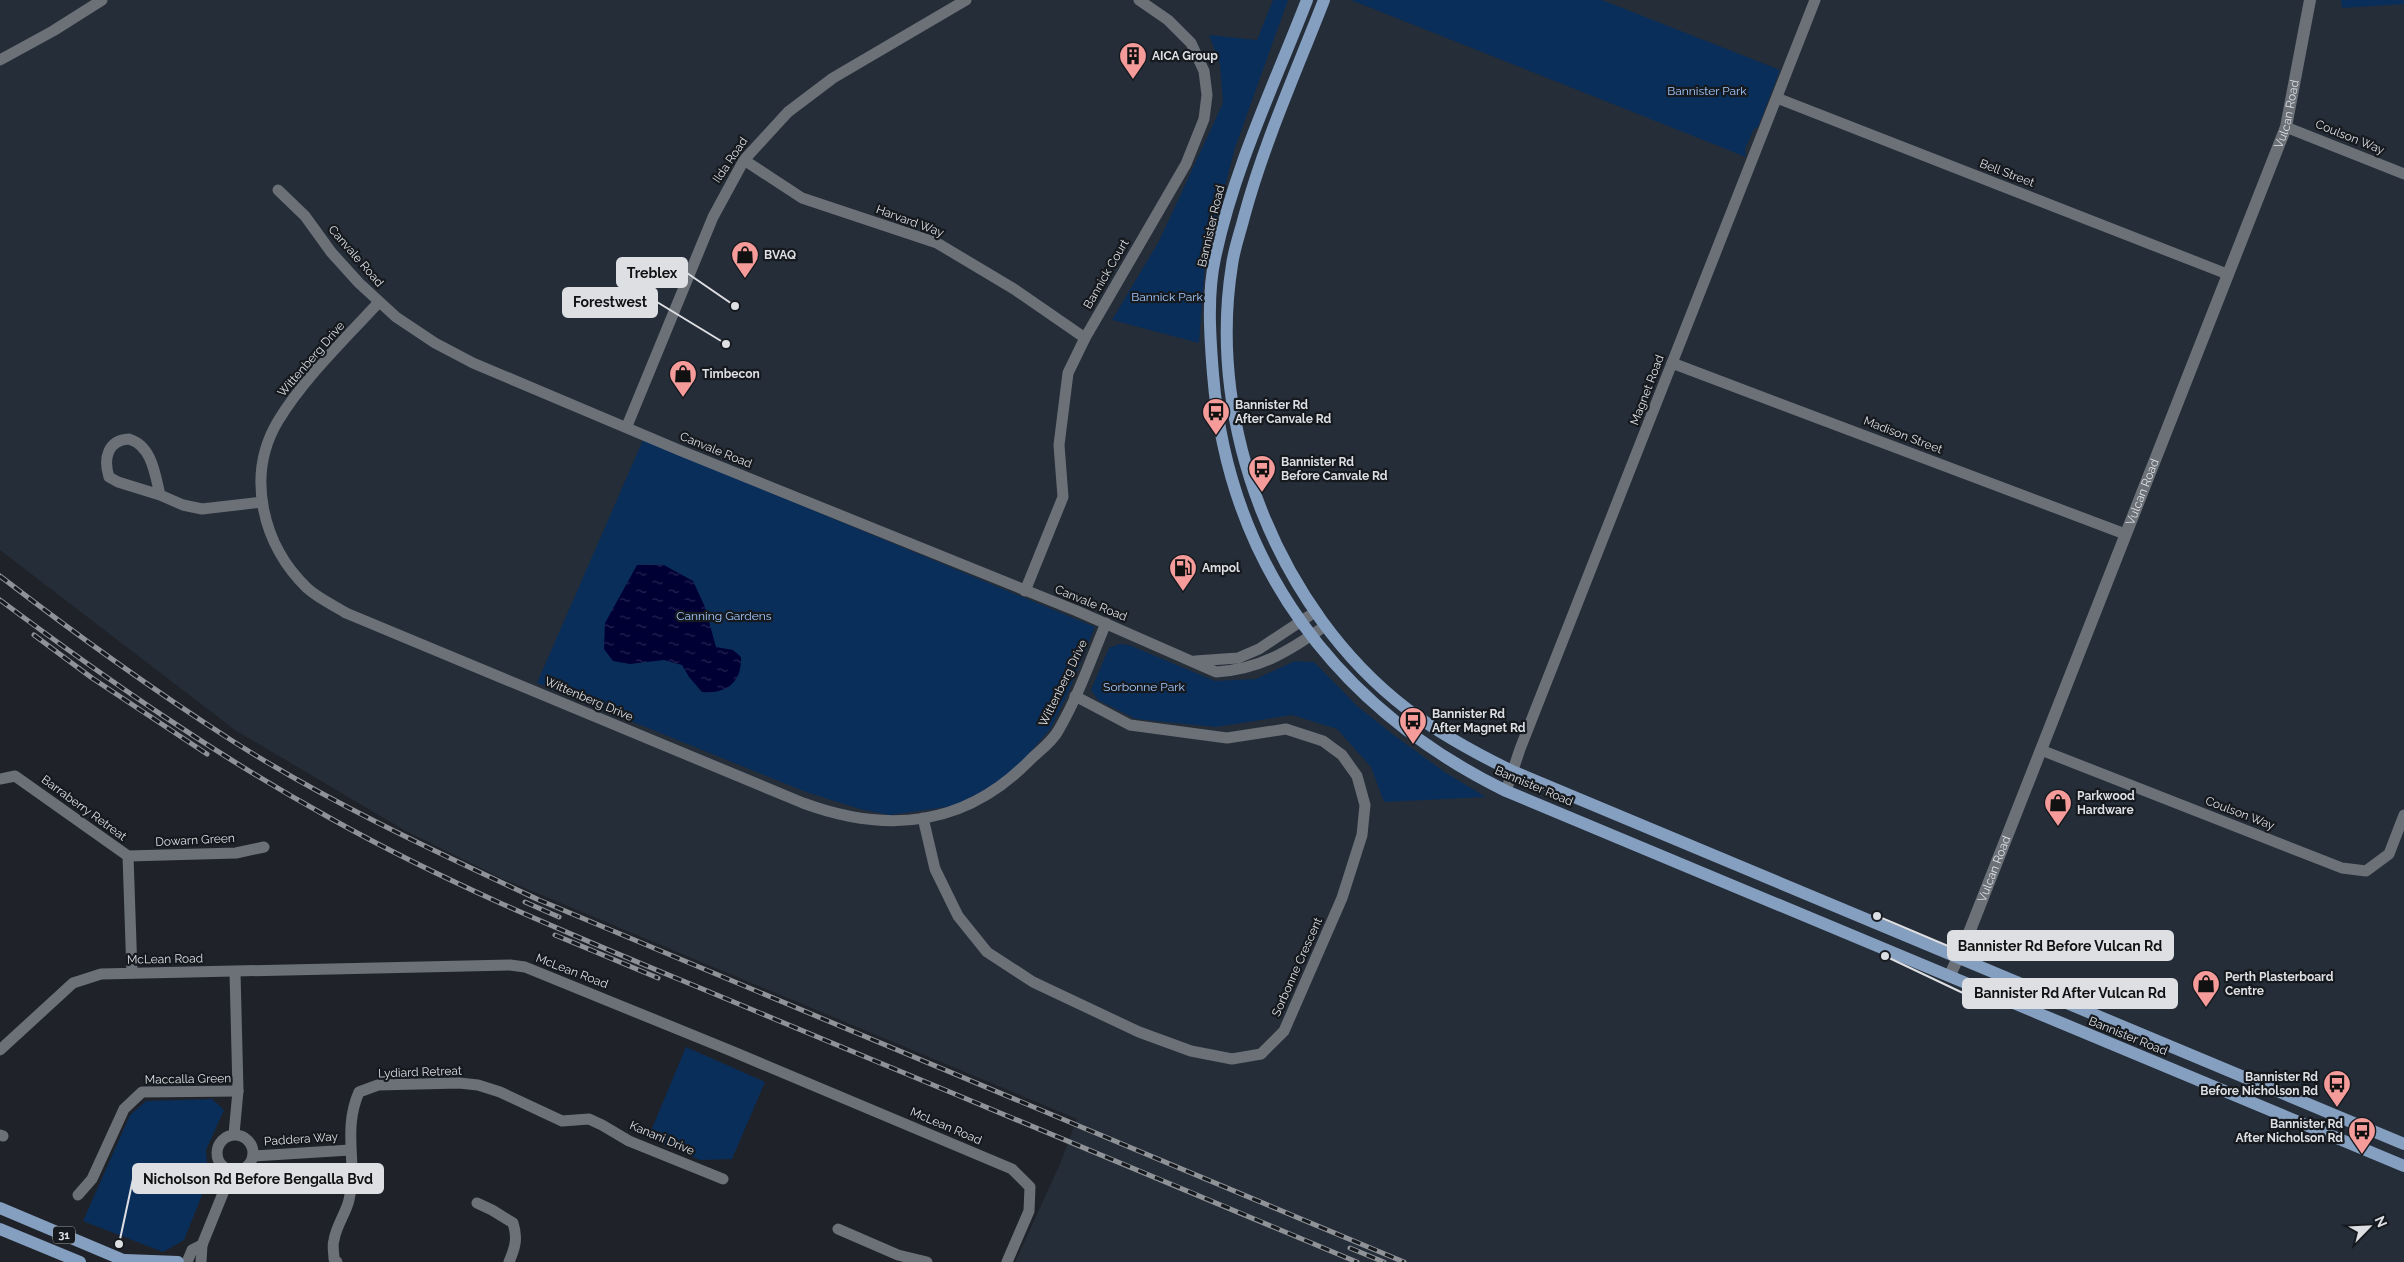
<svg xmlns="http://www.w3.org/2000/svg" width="2404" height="1262" font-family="Raleway,sans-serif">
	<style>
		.built { fill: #252d38 }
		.green { fill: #0a2e5a }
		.water { fill: url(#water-ripples) }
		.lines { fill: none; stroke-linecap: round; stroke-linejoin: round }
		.minor { stroke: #6c7178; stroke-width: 11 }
		.tertiary { stroke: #6c7178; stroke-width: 12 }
		.primary { stroke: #859fc1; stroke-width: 12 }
		.rail-casing { stroke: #8f9297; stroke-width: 5 }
		.rail { stroke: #161a1f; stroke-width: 3; stroke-dasharray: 9; stroke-linecap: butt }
		.labels { text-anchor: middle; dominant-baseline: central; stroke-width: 4.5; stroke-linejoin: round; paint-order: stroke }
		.shield { fill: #161a1f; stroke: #a1a4a8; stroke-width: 1 }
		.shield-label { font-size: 11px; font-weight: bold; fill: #dddfe3 }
		.poi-label { font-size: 12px; font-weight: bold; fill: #dddfe3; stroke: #161a1f; text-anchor: start }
		.park-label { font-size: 12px; fill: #a3caff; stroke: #161a1f }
		.street-label { font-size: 12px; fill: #dddfe3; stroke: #161a1f }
		.leader { fill: none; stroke: #dddfe3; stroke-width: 2 }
		.callout-dot { fill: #dddfe3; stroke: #161a1f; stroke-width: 2 }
		.callout { fill: #dddfe3; stroke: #dddfe3; stroke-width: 2 }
		.callout-label { font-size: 14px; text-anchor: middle; font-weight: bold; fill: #111 }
	</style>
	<defs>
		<pattern id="water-ripples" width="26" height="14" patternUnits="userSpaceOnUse" patternTransform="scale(1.25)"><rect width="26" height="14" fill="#000035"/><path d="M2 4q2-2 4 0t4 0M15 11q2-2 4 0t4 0" fill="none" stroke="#252552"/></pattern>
	</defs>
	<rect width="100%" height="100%" fill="#1f2329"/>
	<path class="built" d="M 0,0 L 2404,0 L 2404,1262 L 1015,1262 L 1060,1164 L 1077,1119 L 503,879 L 404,830 L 235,730 L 0,550 Z"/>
	<g class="green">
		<path d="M 1273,0 L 1288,0 L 1235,148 L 1205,263 L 1199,343 L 1112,320 L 1159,241 L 1223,103 L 1220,64 L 1209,35 L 1257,40 Z"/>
		<path d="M 1351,0 L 1602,0 L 1780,70 L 1758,127 L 1754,129 L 1745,149 L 1746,157 Z"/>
		<path d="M 2341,0 L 2404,0 L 2404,4 L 2342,8 Z"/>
		<path d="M 643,440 L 1095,627 L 1068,693 L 1051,728 L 1007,779 L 953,806 L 890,815 L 860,809 L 806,792 L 537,683 Z"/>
		<path d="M 1119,644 L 1129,645 L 1215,681 L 1256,679 L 1295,661 L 1314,662 L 1357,706 L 1395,736 L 1446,773 L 1486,797 L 1384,802 L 1371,767 L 1337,729 L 1292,715 L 1216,727 L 1136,719 L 1098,700 L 1091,690 L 1109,648 Z"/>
		<path d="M 686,1047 L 765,1082 L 732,1159 L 700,1160 L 648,1138 Z"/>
		<path d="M 212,1099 L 224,1110 L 206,1150 L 208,1180 L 184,1240 L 163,1252 L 83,1221 L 130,1115 L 146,1101 Z"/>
	</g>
	<path class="water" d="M 637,565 L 664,565 L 693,581 L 705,607 L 716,647 L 733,650 L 741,657 C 742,682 727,694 702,692 L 689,677 L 682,665 L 664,660 L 630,664 L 613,661 L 604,649 L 605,623 Z"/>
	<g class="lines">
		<g class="minor">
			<path d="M 0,60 L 53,31 L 102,0"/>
			<path d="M 1777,98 L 2227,274"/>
			<path d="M 2286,127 L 2404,174"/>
			<path d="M 744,160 L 802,198 L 937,243 L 1014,289 L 1085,338"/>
			<path d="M 278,190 L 305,216 L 331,252 L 359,283 L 396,317 L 435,343 L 473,363 L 679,450 L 1077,611 L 1216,672 C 1261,669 1289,651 1325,626"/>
			<path d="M 379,302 C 345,339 304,378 278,421 C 245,476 263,546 307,588 C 318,598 333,605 346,613 L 803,803 C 887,834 964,827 1029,761 C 1039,751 1052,742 1058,731 C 1078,697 1091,659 1106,623"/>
			<path d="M 1672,363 L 2125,534"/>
			<path d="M 627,426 L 713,217 L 744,160 L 788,112 L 833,78 L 966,0"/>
			<path d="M 160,495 C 155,474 152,446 129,439 C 108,440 103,458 109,477 L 118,482 L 160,495 L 183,505 L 202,509 L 262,502"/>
			<path d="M 1025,591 L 1063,497 L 1059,445 L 1068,373 L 1085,338 L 1186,164 L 1204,119 L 1207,95 L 1204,71 L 1191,43 L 1168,20 L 1139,0"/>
			<path d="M 1195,661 L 1238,658 L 1259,649 L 1315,612"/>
			<path d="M 2041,750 L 2342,868 L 2366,871 L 2389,854 L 2404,815"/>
			<path d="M 0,779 L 15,776 L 128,856 L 132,973"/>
			<path d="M 1506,791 L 1520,749 L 1815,0"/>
			<path d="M 923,818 L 935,869 L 958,916 L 987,952 L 1033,982 L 1139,1032 L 1191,1051 L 1232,1059 L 1261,1054 L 1284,1031 L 1342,898 L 1362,835 L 1365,805 L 1357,776 L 1342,755 L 1323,741 L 1286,729 L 1227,738 L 1130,725 L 1075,696"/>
			<path d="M 128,856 L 236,853 L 264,847"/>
			<path d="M 0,1050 L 73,983 L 101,974 L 510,965 L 525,967 L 729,1050 L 1012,1169 L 1030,1187 L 1029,1211 L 1007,1262"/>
			<path d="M 234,1134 L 238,1091 L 235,972"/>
			<circle cx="235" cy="1153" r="18"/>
			<path d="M 0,1135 L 3,1136"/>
			<path d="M 253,1156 L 350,1150"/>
			<path d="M 78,1195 L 92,1179 L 124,1109 L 142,1092 L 238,1091"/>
			<path d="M 477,1203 L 492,1210 L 513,1223 C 518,1238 515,1248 509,1262"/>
			<path d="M 838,1229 L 898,1255 L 927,1262"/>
			<path d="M 187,1262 L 192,1250 L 202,1245"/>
			<path d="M 201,1262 L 202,1245 L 232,1171"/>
			<path d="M 337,1262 L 334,1259 C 334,1253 332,1245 334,1240 C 336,1226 346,1213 349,1200 C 358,1163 342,1131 359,1092 L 378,1085 L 459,1083 L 478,1085 L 500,1092 L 562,1121 L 589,1119 L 602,1125 L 629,1141 L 723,1179"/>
		</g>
		<path class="tertiary" id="s1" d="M 1950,975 L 1967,938 L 2286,127 L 2310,0"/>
		<g class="primary">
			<path d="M 1307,0 C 1274,85 1234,168 1215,258 C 1207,295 1210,337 1213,374 C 1228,564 1337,708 1506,791 L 2404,1166"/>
			<path d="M 1324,0 C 1296,72 1264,143 1244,217 C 1240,233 1234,249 1232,265 C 1206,426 1278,610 1407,709 C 1440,734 1475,753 1512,771 L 2404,1144"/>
			<path d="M 0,1208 L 128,1262"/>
			<path d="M 0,1229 L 80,1262"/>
			<path d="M 125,1260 L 178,1262"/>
		</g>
		<defs>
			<g id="rail">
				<path d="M 0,576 C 74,633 152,689 231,740 C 328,802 434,851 539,900 L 1404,1262"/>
				<path d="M 0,600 C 106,679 214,754 330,818 C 467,895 615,952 760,1013 C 959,1096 1158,1178 1357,1262"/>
				<path d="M 34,635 L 92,678 L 207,754"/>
				<path d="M 525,902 L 559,917"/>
				<path d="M 555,935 L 658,978"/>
				<path d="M 1350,1248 L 1384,1262"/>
			</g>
		</defs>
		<use href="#rail" class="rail-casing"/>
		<use href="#rail" class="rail"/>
	</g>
	<defs>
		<symbol id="building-pin" viewBox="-11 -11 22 30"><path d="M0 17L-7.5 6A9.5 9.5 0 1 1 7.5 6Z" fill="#f59b9a" stroke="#161a1f"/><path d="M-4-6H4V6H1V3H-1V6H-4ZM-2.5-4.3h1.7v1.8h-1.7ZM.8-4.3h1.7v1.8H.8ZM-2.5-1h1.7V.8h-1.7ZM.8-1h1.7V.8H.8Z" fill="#111"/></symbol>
		<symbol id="shop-pin" viewBox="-11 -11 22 30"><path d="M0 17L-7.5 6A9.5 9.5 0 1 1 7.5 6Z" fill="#f59b9a" stroke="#161a1f"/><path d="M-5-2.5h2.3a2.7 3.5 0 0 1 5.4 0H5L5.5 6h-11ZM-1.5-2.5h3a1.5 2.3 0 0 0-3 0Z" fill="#111"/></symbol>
		<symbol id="bus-pin" viewBox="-11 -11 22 30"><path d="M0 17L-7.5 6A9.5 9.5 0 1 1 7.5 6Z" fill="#f59b9a" stroke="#161a1f"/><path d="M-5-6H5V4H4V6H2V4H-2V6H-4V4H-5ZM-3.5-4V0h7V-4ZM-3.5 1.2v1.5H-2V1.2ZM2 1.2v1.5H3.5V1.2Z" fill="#111"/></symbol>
		<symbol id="fuel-pin" viewBox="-11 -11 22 30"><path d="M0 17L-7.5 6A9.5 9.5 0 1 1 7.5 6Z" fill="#f59b9a" stroke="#161a1f"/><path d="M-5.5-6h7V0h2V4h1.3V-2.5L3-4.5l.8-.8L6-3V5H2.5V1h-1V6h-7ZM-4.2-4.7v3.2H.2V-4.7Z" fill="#111"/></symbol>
	</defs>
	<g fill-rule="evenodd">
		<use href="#building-pin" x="1117" y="40" width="32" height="43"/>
		<use href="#shop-pin" x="729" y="239" width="32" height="43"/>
		<use href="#shop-pin" x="667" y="358" width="32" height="43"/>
		<use href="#bus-pin" x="1200" y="396" width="32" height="43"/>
		<use href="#bus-pin" x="1246" y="453" width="32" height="43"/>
		<use href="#fuel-pin" x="1167" y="552" width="32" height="43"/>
		<use href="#bus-pin" x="1397" y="705" width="32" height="43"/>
		<use href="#shop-pin" x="2042" y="787" width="32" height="43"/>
		<use href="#shop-pin" x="2190" y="968" width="32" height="43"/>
		<use href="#bus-pin" x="2321" y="1068" width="32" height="43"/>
		<use href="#bus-pin" x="2346" y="1115" width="32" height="43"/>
	</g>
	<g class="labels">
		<rect class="shield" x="53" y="1226.5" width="22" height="17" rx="4"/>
		<g class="shield-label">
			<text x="64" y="1235">31</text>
		</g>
		<g class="poi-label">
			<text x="1152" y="56">AICA Group</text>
			<text x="764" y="255">BVAQ</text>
			<text x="702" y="374">Timbecon</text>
			<text x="1235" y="405">Bannister Rd<tspan x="1235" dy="14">After Canvale Rd</tspan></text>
			<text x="1281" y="462">Bannister Rd<tspan x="1281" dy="14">Before Canvale Rd</tspan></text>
			<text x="1202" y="568">Ampol</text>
			<text x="1432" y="714">Bannister Rd<tspan x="1432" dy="14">After Magnet Rd</tspan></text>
			<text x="2077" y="796">Parkwood<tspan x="2077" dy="14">Hardware</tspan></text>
			<text x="2225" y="977">Perth Plasterboard<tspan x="2225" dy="14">Centre</tspan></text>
			<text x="2318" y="1077" text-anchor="end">Bannister Rd<tspan x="2318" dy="14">Before Nicholson Rd</tspan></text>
			<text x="2343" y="1124" text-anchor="end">Bannister Rd<tspan x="2343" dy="14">After Nicholson Rd</tspan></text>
		</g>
		<g class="park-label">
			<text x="1707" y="91">Bannister Park</text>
			<text x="1167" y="297">Bannick Park</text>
			<text x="724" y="616">Canning Gardens</text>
			<text x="1144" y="687">Sorbonne Park</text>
		</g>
		<g class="street-label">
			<text stroke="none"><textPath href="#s1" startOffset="925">Vulcan Road</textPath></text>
			<text transform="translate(2350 137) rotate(22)">Coulson Way</text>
			<text transform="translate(730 160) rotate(-56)">Ilda Road</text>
			<text transform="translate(2007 173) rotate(21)">Bell Street</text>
			<text transform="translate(910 221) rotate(20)">Harvard Way</text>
			<text transform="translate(1211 226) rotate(-77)">Bannister Road</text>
			<text transform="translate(356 256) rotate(49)">Canvale Road</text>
			<text transform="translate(1106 274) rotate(-60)">Bannick Court</text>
			<text transform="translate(311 359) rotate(-49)">Wittenberg Drive</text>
			<text transform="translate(1647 390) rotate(-69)">Magnet Road</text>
			<text transform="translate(1903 435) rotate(21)">Madison Street</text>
			<text transform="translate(716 450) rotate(22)">Canvale Road</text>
			<text stroke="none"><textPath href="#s1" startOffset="520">Vulcan Road</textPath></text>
			<text transform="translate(1091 603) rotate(22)">Canvale Road</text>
			<text transform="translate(1063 683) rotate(-64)">Wittenberg Drive</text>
			<text transform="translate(589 699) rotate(23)">Wittenberg Drive</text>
			<text transform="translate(1534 786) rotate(23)">Bannister Road</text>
			<text transform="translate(84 808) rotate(36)">Barraberry Retreat</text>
			<text transform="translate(2240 813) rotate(21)">Coulson Way</text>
			<text transform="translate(195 840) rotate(-3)">Dowarn Green</text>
			<text stroke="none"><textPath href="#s1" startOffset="115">Vulcan Road</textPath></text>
			<text transform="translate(165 959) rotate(-1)">McLean Road</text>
			<text transform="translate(1297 967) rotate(-66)">Sorbonne Crescent</text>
			<text transform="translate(572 971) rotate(21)">McLean Road</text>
			<text transform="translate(2128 1036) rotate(22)">Bannister Road</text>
			<text transform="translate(420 1072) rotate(-2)">Lydiard Retreat</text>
			<text transform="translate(188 1079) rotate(-1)">Maccalla Green</text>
			<text transform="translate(946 1126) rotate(23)">McLean Road</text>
			<text transform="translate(662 1138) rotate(23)">Kanani Drive</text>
			<text transform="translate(301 1139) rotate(-4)">Paddera Way</text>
		</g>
	</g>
	<path class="leader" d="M735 306L687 273M726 344L657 302M1877 916L1948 946M1885 956L1963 993M119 1244L133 1179"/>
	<g class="callout-dot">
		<circle cx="735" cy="306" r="5"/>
		<circle cx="726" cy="344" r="5"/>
		<circle cx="1877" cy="916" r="5"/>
		<circle cx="1885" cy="956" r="5"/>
		<circle cx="119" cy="1244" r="5"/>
	</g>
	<g class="callout">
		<rect x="617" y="258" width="70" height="29" rx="5"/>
		<rect x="563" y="288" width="94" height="29" rx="5"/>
		<rect x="1948" y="931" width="225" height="29" rx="5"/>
		<rect x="1963" y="979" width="214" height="29" rx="5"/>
		<rect x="133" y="1164" width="250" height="29" rx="5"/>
	</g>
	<g class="callout-label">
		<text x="652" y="278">Treblex</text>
		<text x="610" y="307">Forestwest</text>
		<text x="2060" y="951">Bannister Rd Before Vulcan Rd</text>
		<text x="2070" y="998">Bannister Rd After Vulcan Rd</text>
		<text x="258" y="1184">Nicholson Rd Before Bengalla Bvd</text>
	</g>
	<g transform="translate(2369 1227) rotate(66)" stroke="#161a1f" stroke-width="4" paint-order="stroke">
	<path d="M0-4L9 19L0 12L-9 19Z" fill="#dddfe3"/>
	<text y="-8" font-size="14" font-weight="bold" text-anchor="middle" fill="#dddfe3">N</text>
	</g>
</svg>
